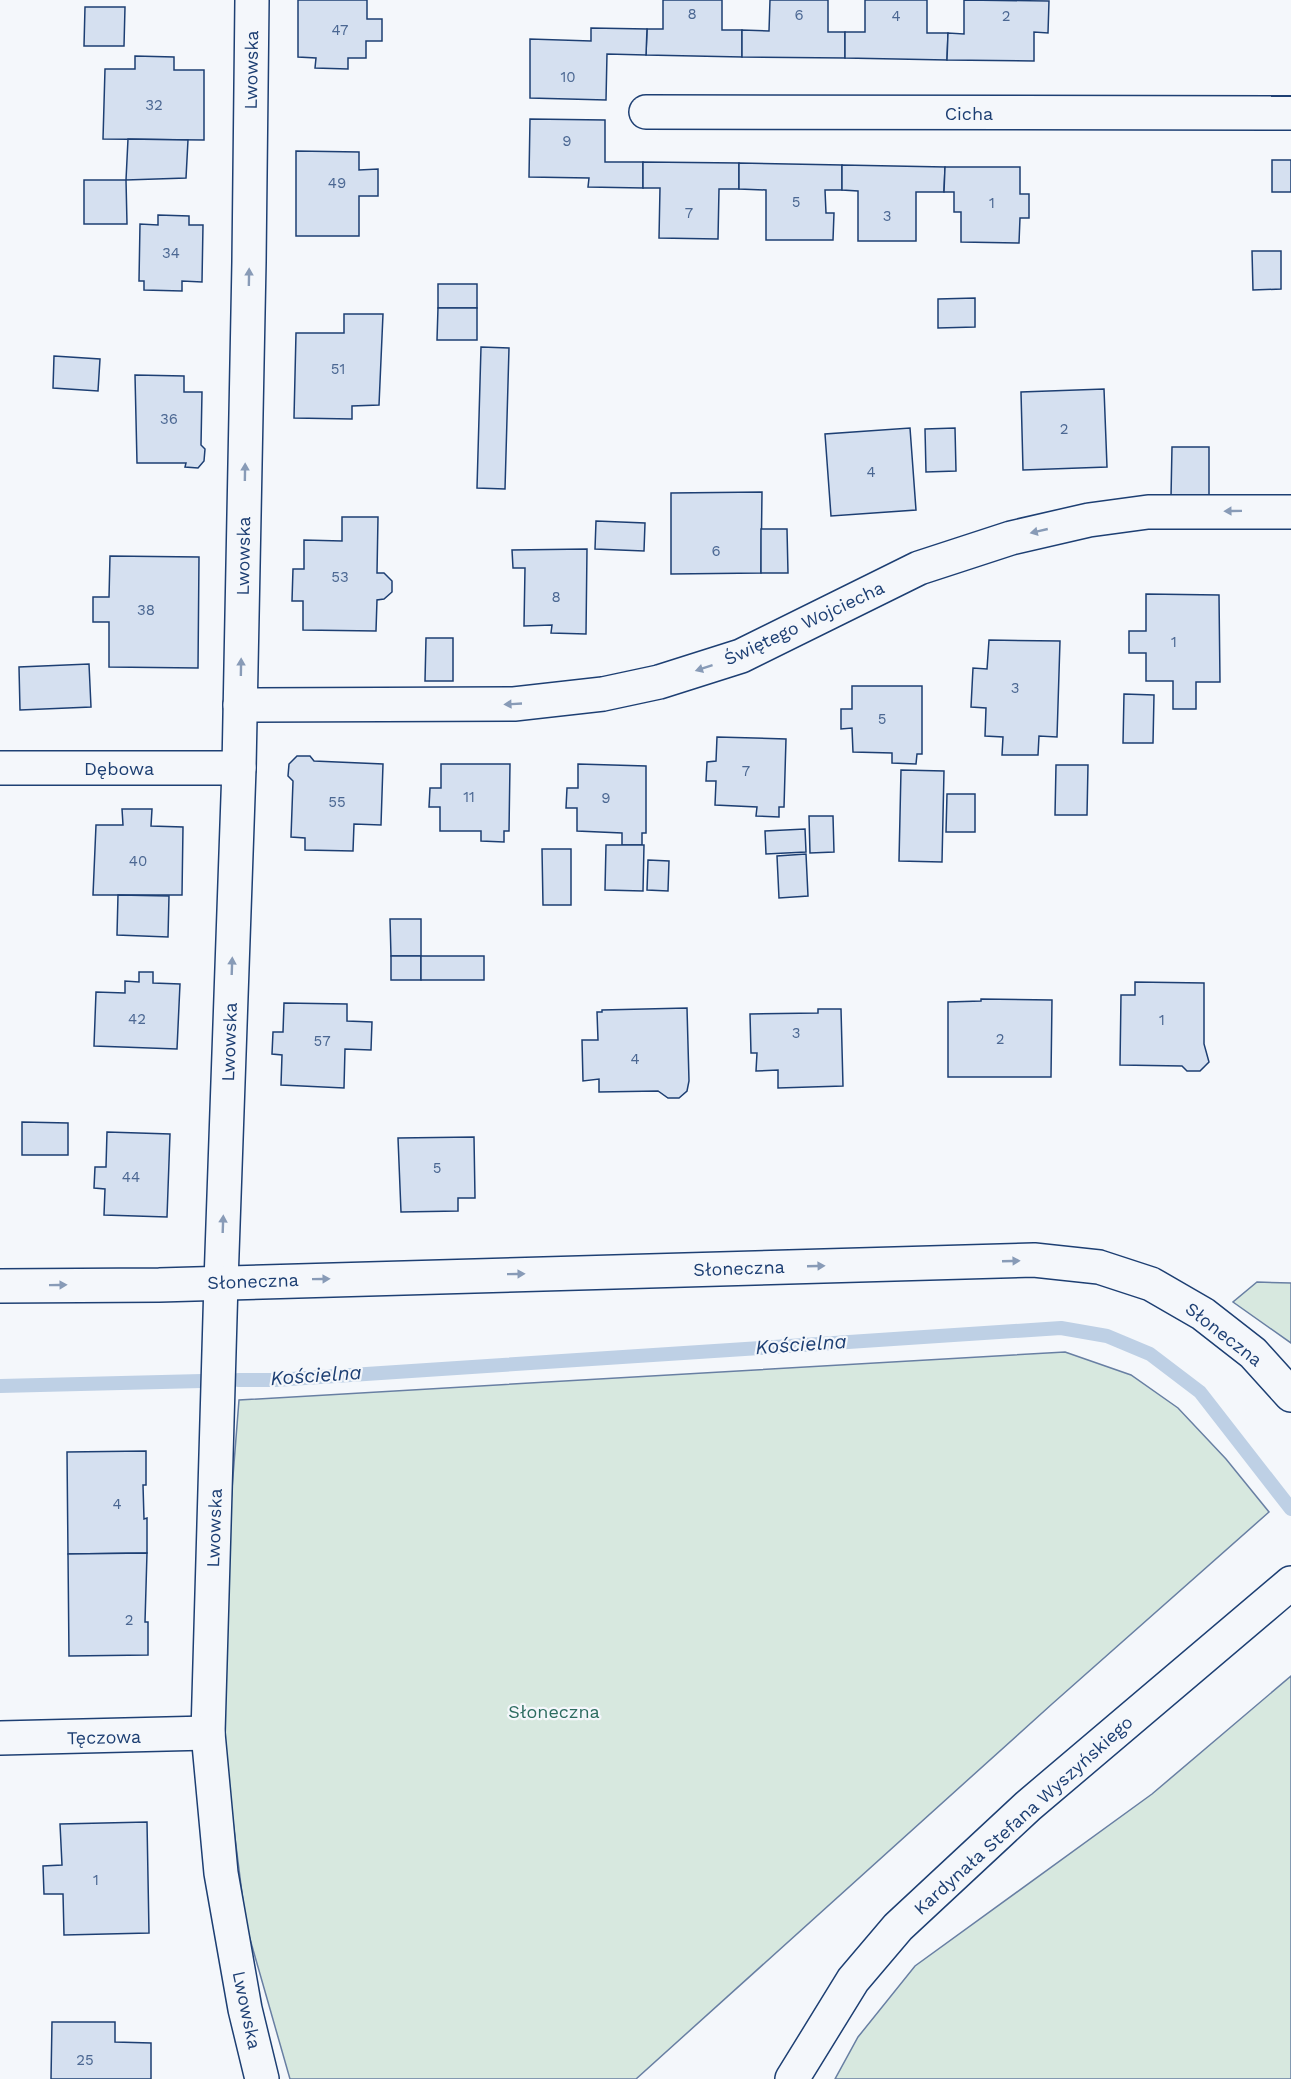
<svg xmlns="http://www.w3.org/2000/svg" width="1291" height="2079" font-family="'Work Sans',sans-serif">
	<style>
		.green { fill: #d7e8df; stroke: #687fa3; stroke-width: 1.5 }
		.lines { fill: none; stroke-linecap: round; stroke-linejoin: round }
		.stream { stroke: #bed0e5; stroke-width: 14 }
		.building { fill: #d5e0f0; stroke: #1d3f73; stroke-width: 1.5 }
		.minor-casing { stroke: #1d3f73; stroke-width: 36 }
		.minor { stroke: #f4f7fb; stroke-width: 33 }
		.oneway { fill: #889bb7 }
		.labels { text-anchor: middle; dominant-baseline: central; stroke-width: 4.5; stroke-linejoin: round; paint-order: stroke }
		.number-label { font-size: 15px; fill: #4b6792 }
		.street-label { font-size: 18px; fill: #1d3f73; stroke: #f4f7fb }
		.park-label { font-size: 18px; fill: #2c6c60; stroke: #f4f7fb }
		.water-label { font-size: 20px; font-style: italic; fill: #1d3f73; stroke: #f4f7fb }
	</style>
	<rect width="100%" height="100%" fill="#f4f7fb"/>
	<g class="green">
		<path d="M 1257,1282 L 1291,1283 L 1291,1343 L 1233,1302 Z"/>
		<path d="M 1065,1352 L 1131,1375 L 1178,1408 L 1226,1459 L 1269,1512 L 1052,1704 L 636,2079 L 290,2079 L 246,1925 L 223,1742 L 229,1527 L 239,1400 Z"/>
		<path d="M 1291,1676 L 1291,2079 L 835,2079 L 858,2037 L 915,1966 L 1152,1794 Z"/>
	</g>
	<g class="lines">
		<g class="stream">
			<path d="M 238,1380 L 275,1380 L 1061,1328 L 1107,1336 L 1150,1354 L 1200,1392 L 1291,1509"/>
			<path d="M 0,1386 L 202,1381"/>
		</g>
	</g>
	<g class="building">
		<path d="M 298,0 L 367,0 L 367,19 L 382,19 L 382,41 L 366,41 L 366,58 L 348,58 L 348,69 L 315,68 L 316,58 L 298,57 Z"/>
		<path d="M 663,0 L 722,0 L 722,30 L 742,30 L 742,57 L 646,55 L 647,29 L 663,29 Z"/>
		<path d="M 770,0 L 828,0 L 828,32 L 845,32 L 845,58 L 742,57 L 742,30 L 769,31 Z"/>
		<path d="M 865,0 L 927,0 L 927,33 L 948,33 L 947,60 L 845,58 L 845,32 L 865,32 Z"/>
		<path d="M 964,0 L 1049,1 L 1048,33 L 1034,32 L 1034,61 L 947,60 L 948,33 L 964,34 Z"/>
		<path d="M 85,7 L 125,7 L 124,46 L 84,46 Z"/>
		<path d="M 591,28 L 647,29 L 646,55 L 607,54 L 606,100 L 530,98 L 530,39 L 591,41 Z"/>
		<path d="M 135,56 L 174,57 L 174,70 L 204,70 L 204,140 L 103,139 L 105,69 L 135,69 Z"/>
		<path d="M 530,119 L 605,120 L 605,162 L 643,162 L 643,188 L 588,187 L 589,178 L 529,177 Z"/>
		<path d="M 128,139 L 188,140 L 186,178 L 126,180 Z"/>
		<path d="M 296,151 L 359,152 L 359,170 L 378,169 L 378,196 L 359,196 L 359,236 L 296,236 Z"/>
		<rect x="1272" y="160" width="19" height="32"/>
		<path d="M 643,162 L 739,163 L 739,189 L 719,189 L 718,239 L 659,238 L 660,188 L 643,188 Z"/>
		<path d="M 739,163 L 842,165 L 842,190 L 825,190 L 826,213 L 834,213 L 833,240 L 766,240 L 766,190 L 739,189 Z"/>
		<path d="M 842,165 L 945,167 L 944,192 L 916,192 L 916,241 L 858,241 L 858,191 L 842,190 Z"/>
		<path d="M 945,167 L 1020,167 L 1020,194 L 1029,194 L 1029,218 L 1020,218 L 1019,243 L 961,242 L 961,212 L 954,212 L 954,192 L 944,192 Z"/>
		<path d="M 84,180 L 126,180 L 127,224 L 84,224 Z"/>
		<path d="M 158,215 L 189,216 L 189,225 L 203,225 L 202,282 L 182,281 L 182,291 L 144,290 L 144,281 L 139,281 L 140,224 L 158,225 Z"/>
		<path d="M 1252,251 L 1281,251 L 1281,289 L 1253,290 Z"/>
		<rect x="438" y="284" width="39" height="24"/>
		<path d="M 975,298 L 975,327 L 938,328 L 938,299 Z"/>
		<path d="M 438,308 L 477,308 L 477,340 L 437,340 Z"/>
		<path d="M 344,314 L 383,314 L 379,405 L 352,406 L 352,419 L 294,418 L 296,333 L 344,333 Z"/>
		<path d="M 481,347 L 509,348 L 505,489 L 477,488 Z"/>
		<path d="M 54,356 L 100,359 L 98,391 L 53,388 Z"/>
		<path d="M 135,375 L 184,376 L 184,392 L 202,392 L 201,445 L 205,449 L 204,461 L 198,468 L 185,467 L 186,463 L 137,463 Z"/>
		<path d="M 1104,389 L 1107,467 L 1023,470 L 1021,392 Z"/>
		<path d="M 910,428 L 916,510 L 831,516 L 825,434 Z"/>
		<path d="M 955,428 L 956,471 L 926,472 L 925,429 Z"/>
		<path d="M 1172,447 L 1209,447 L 1209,497 L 1171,497 Z"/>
		<path d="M 762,492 L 761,573 L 671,574 L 671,493 Z"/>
		<path d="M 342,517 L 378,517 L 377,573 L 384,573 L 392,581 L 392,592 L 384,599 L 377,600 L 376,631 L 303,630 L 303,601 L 292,601 L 293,569 L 304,569 L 304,540 L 342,541 Z"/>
		<path d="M 596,521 L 645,523 L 644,551 L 595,549 Z"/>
		<path d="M 761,529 L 787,529 L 788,573 L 761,573 Z"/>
		<path d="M 587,549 L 586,634 L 551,633 L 552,625 L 524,626 L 525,568 L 513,568 L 512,550 Z"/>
		<path d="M 110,556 L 199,557 L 198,668 L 109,667 L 109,622 L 93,622 L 93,597 L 109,597 Z"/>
		<path d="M 1146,594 L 1219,595 L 1220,682 L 1196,682 L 1196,709 L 1173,709 L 1173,681 L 1146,681 L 1146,653 L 1129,653 L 1129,631 L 1146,631 Z"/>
		<path d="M 426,638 L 453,638 L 453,681 L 425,681 Z"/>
		<path d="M 989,640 L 1060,641 L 1057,737 L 1039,736 L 1038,755 L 1002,755 L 1003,737 L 985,736 L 986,708 L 971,707 L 973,668 L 987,669 Z"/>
		<path d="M 89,664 L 91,707 L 20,710 L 19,667 Z"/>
		<path d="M 852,686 L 922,686 L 922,754 L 917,754 L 916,764 L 892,763 L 892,753 L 853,752 L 852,728 L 841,729 L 841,709 L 852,709 Z"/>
		<path d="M 1124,694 L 1154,695 L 1153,743 L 1123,743 Z"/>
		<path d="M 717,737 L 786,739 L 784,807 L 779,807 L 779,817 L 756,816 L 757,807 L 715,805 L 716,781 L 706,781 L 707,762 L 716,761 Z"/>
		<path d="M 297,756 L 310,756 L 314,761 L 383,764 L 381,825 L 354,824 L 353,851 L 305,850 L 305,838 L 291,837 L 293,781 L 288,776 L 289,764 Z"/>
		<path d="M 441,764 L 510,764 L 509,831 L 504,831 L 504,842 L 481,841 L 481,831 L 440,831 L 440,807 L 429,807 L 430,788 L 441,788 Z"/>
		<path d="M 578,764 L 646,766 L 646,833 L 642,833 L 642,845 L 622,845 L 622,833 L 577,831 L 577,808 L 566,808 L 567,788 L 578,788 Z"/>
		<path d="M 1056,765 L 1088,765 L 1087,815 L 1055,815 Z"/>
		<path d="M 901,770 L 944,771 L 942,862 L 899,861 Z"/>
		<path d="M 947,794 L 975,794 L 975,832 L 946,832 Z"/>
		<path d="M 122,809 L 152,809 L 151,826 L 183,827 L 182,895 L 93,895 L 96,825 L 123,825 Z"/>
		<path d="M 809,816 L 833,816 L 834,852 L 810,853 Z"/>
		<path d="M 805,829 L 806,852 L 766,854 L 765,831 Z"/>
		<path d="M 606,845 L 644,845 L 643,891 L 605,890 Z"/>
		<path d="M 542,849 L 571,849 L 571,905 L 543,905 Z"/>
		<path d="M 806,854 L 808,896 L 779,898 L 777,856 Z"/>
		<path d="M 648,860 L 669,861 L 668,891 L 647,890 Z"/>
		<path d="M 118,895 L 169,896 L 168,937 L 117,935 Z"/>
		<path d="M 390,919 L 421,919 L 421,956 L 391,956 Z"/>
		<rect x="391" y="956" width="30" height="24"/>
		<rect x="421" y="956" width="63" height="24"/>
		<path d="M 139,972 L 153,972 L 153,983 L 180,984 L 177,1049 L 94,1046 L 96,992 L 125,993 L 125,981 L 139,982 Z"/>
		<path d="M 1135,982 L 1204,983 L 1204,1044 L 1209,1062 L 1200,1071 L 1187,1071 L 1182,1066 L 1120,1065 L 1121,995 L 1135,995 Z"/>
		<path d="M 981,999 L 1052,1000 L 1051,1077 L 948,1077 L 948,1002 L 981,1001 Z"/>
		<path d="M 284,1003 L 347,1004 L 347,1021 L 372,1022 L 371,1050 L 345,1049 L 344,1088 L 281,1085 L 282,1055 L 272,1054 L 273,1032 L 283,1032 Z"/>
		<path d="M 687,1008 L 689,1081 L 687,1091 L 679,1098 L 668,1098 L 658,1091 L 599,1092 L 599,1079 L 583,1081 L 582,1040 L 598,1040 L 597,1012 L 602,1012 L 602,1010 Z"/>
		<path d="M 818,1009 L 841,1009 L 843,1086 L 778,1088 L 778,1070 L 756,1071 L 757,1053 L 751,1053 L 750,1014 L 818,1013 Z"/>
		<path d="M 22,1122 L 68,1123 L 68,1155 L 22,1155 Z"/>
		<path d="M 107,1132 L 170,1134 L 167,1217 L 104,1215 L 105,1189 L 94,1188 L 95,1167 L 106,1167 Z"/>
		<path d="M 474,1137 L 475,1198 L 458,1198 L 458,1211 L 401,1212 L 398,1138 Z"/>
		<path d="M 146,1451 L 146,1485 L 143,1485 L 144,1519 L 147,1518 L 147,1553 L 68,1554 L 67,1452 Z"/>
		<path d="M 147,1553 L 145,1622 L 148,1622 L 148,1655 L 69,1656 L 68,1554 Z"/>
		<path d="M 147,1822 L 149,1933 L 64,1935 L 63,1894 L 44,1894 L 43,1866 L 62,1865 L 60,1824 Z"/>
		<path d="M 52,2022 L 115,2022 L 115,2042 L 151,2043 L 151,2079 L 51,2079 Z"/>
	</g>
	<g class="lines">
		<defs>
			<g id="minor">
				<path d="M 252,0 L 249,262 L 239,768 L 221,1282 L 208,1733 L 221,1873 L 245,2009 L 262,2079"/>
				<path d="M 646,112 L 1291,113"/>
				<path d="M 240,705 L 514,704 L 603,694 L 659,682 L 741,656 L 919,568 L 1011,538 L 1089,520 L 1148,512 L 1291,512"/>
				<path d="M 0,768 L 239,768"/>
				<path d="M 0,1286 L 159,1285 L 1034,1260 L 1099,1267 L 1151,1284 L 1203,1314 L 1253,1353 L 1291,1395"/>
				<path d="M 0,1738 L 208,1733"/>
				<path d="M 792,2079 L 853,1980 L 898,1927 L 1028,1806 L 1291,1583"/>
			</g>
		</defs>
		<use href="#minor" class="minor-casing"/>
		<use href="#minor" class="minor"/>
	</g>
	<defs><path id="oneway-solid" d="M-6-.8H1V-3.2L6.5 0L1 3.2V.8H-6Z" transform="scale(1.5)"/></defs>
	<g class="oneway">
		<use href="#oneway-solid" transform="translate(249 277) rotate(-89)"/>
		<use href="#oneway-solid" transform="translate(245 472) rotate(-89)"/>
		<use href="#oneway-solid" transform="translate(1233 511) rotate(179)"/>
		<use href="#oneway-solid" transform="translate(1039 531) rotate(167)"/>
		<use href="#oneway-solid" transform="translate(241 667) rotate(-89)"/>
		<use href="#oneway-solid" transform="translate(704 668) rotate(162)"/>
		<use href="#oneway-solid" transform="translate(513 704) rotate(177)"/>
		<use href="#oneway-solid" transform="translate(232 966) rotate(-88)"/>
		<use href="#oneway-solid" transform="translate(223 1224) rotate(-88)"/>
		<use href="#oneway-solid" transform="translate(1011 1261) rotate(-2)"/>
		<use href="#oneway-solid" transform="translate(816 1266) rotate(-2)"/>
		<use href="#oneway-solid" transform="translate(516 1274) rotate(-1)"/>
		<use href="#oneway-solid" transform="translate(321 1279) rotate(-1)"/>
		<use href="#oneway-solid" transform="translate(58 1285) rotate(-1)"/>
	</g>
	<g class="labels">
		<g class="number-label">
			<text x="692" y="14">8</text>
			<text x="799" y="15">6</text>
			<text x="896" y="16">4</text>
			<text x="1006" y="16">2</text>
			<text x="340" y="30">47</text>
			<text x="568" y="77">10</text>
			<text x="154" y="105">32</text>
			<text x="567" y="141">9</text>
			<text x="337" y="183">49</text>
			<text x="796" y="202">5</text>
			<text x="992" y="203">1</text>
			<text x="689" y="213">7</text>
			<text x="887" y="216">3</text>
			<text x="171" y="253">34</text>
			<text x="338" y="369">51</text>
			<text x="169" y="419">36</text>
			<text x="1064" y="429">2</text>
			<text x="871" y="472">4</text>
			<text x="716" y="551">6</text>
			<text x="340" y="577">53</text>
			<text x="556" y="597">8</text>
			<text x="146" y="610">38</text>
			<text x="1174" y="642">1</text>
			<text x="1015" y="688">3</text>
			<text x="882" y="719">5</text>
			<text x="746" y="771">7</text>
			<text x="469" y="797">11</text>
			<text x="606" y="798">9</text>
			<text x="337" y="802">55</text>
			<text x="138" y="861">40</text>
			<text x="137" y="1019">42</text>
			<text x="1162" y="1020">1</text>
			<text x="796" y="1033">3</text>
			<text x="1000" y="1039">2</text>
			<text x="322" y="1041">57</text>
			<text x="635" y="1059">4</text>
			<text x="437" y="1168">5</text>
			<text x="131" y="1177">44</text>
			<text x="117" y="1504">4</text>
			<text x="129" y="1620">2</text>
			<text x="96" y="1880">1</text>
			<text x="85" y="2060">25</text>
		</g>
		<g class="street-label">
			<text transform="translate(251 70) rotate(-89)">Lwowska</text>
			<text x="969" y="113">Cicha</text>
			<text transform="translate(243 556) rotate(-89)">Lwowska</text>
			<text transform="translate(804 623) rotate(-25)">Świętego Wojciecha</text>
			<text x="119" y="768">Dębowa</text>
			<text transform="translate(229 1042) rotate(-88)">Lwowska</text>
			<text transform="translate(739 1268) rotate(-2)">Słoneczna</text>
			<text transform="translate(253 1281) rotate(-2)">Słoneczna</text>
			<text transform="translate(1224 1334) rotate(38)">Słoneczna</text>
			<text transform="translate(214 1528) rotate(-88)">Lwowska</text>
			<text transform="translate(104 1737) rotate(-1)">Tęczowa</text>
			<text transform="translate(1023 1815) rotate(-42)">Kardynała Stefana Wyszyńskiego</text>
			<text transform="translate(247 2010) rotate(78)">Lwowska</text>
		</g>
		<g class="park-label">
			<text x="554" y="1711">Słoneczna</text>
		</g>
		<g class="water-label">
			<text transform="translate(801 1344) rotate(-4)">Kościelna</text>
			<text transform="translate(316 1375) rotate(-4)">Kościelna</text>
		</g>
	</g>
</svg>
